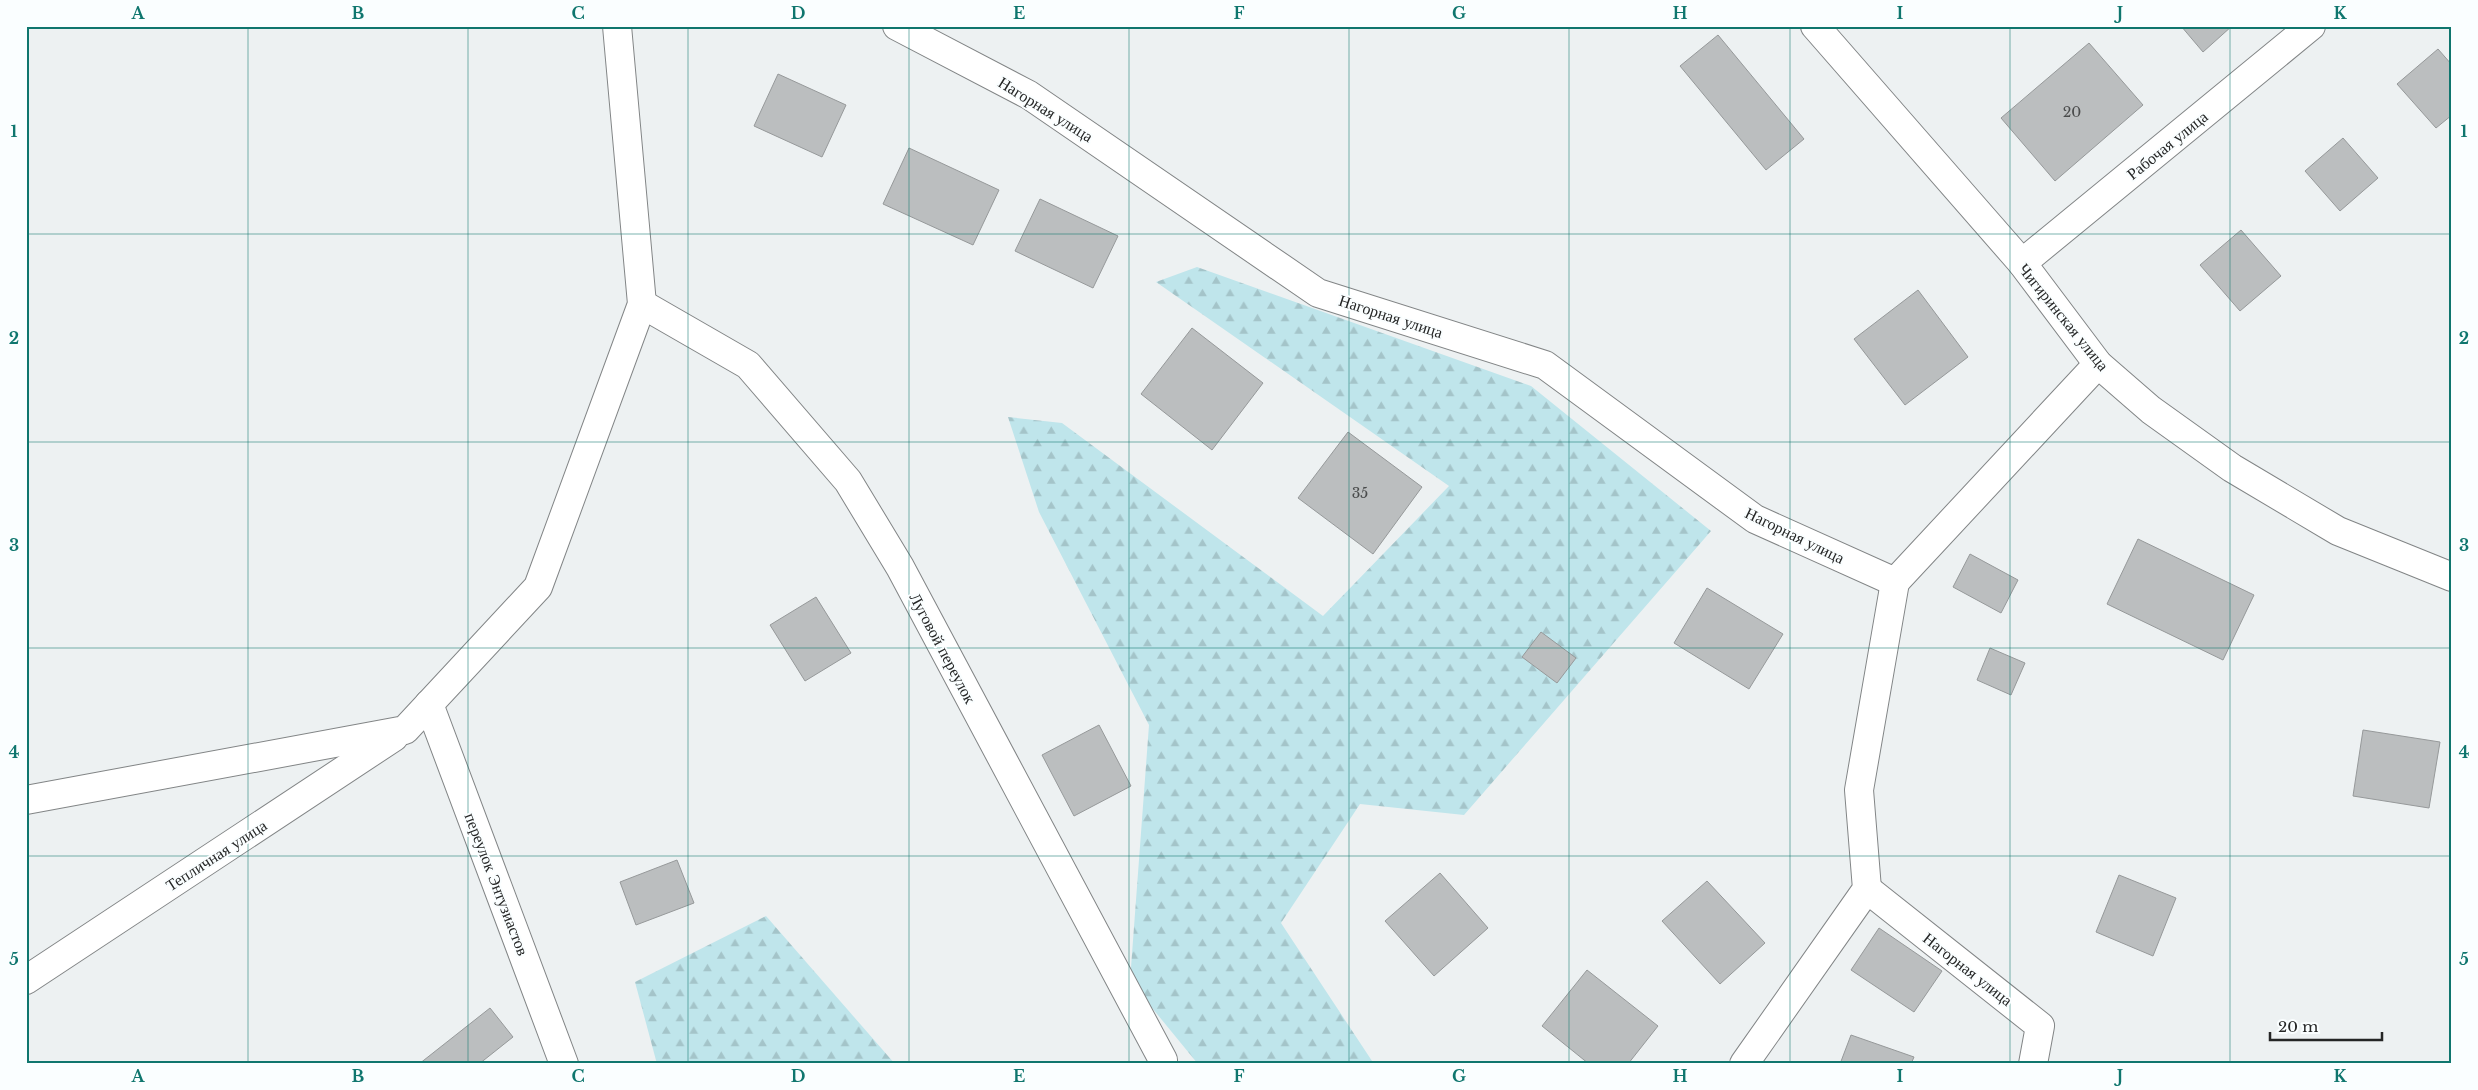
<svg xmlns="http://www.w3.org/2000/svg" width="2478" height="1090" font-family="'Libre Baskerville',serif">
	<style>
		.forest { fill: url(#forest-firs) }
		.building { fill: #bbbebf; stroke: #96999a }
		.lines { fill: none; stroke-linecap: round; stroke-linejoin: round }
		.street-casing { stroke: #828586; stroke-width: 30 }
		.street { stroke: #fff; stroke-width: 28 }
		.grid { fill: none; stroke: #0f766e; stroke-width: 1; stroke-opacity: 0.55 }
		.labels { text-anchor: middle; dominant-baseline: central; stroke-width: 4; stroke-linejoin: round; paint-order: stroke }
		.number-label { font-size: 14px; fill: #4a4c4c }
		.street-label { font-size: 16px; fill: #252626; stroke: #fafeff }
		.neatline { fill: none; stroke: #0f766e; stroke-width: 2 }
		.grid-label { font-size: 16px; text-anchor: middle; font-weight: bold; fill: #0f766e }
	</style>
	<defs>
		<pattern id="forest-firs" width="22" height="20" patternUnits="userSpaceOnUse" patternTransform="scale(1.25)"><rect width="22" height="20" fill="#bfe5eb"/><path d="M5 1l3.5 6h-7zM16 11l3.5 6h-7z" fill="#a4c4c9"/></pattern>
	</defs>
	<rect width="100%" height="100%" fill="#edf1f2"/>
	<g class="forest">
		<path d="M 1197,267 L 1531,386 L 1711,531 L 1464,815 L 1360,804 L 1281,923 L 1374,1064 L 1198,1064 L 1130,981 L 1149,725 L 1039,512 L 1008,417 L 1062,423 L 1323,616 L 1449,486 L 1156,282 Z"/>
		<path d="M 766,916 L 895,1064 L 657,1064 L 635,982 Z"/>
	</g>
	<g class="building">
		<path d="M 2181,26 L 2232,26 L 2203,52 Z"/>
		<path d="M 1718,35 L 1804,139 L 1766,170 L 1680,66 Z"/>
		<path d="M 2089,43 L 2143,105 L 2055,181 L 2001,118 Z"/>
		<path d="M 2438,49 L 2452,65 L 2452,115 L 2436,128 L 2397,84 Z"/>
		<path d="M 778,74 L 846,105 L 822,157 L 754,126 Z"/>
		<path d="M 2343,138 L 2378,178 L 2340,211 L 2305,171 Z"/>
		<path d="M 909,148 L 999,190 L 973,245 L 883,204 Z"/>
		<path d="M 1040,199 L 1118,236 L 1093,288 L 1015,251 Z"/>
		<path d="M 2241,230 L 2281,276 L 2240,311 L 2200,265 Z"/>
		<path d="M 1918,290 L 1968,357 L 1905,405 L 1854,339 Z"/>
		<path d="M 1192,328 L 1263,383 L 1212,450 L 1141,394 Z"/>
		<path d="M 1348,432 L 1422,487 L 1373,554 L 1298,498 Z"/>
		<path d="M 2138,539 L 2254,595 L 2223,660 L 2107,604 Z"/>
		<path d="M 1970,554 L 2018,580 L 2001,613 L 1953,587 Z"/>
		<path d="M 1707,588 L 1783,634 L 1749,689 L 1674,643 Z"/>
		<path d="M 816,597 L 851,653 L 805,681 L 770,625 Z"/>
		<path d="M 1541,632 L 1576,658 L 1557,683 L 1522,657 Z"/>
		<path d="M 1990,648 L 2025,663 L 2011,695 L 1977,680 Z"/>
		<path d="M 1099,725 L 1131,786 L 1074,816 L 1042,755 Z"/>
		<path d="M 2363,730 L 2440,742 L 2429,808 L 2353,796 Z"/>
		<path d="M 677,860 L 694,903 L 636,925 L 620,882 Z"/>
		<path d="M 1440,873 L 1488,928 L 1434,976 L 1385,921 Z"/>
		<path d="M 2119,875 L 2176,898 L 2153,956 L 2096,932 Z"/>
		<path d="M 1707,881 L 1765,943 L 1720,984 L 1662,921 Z"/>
		<path d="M 1879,928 L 1942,971 L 1914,1012 L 1851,970 Z"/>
		<path d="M 1587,970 L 1658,1026 L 1628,1064 L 1589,1064 L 1542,1026 Z"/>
		<path d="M 490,1008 L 513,1037 L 479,1064 L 419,1064 Z"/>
		<path d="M 1851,1035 L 1914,1057 L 1911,1064 L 1840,1064 Z"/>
	</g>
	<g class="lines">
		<defs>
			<g id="street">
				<path d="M 897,26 L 1029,95 L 1318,293 L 1545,365 L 1755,519 L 1895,582 L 2098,364"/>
				<path d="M 1815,26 L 2022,263 L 2098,364 L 2151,410 L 2232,468 L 2338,531 L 2452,577"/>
				<path d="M 2022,263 L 2311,26"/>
				<path d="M 642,304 L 748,365 L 848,481 L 900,567 L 1163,1060"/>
				<path d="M 429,704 L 564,1064"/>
				<path d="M 26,800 L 405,730 L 538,587 L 642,304 L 617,26"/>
				<path d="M 1867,889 L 2040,1026 L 2033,1064"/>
				<path d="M 26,980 L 394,737"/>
				<path d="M 1744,1064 L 1867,889 L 1859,790 L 1895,582"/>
			</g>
		</defs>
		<use href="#street" class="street-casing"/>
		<use href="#street" class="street"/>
	</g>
	<path class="grid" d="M 248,26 L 248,1064M 468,26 L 468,1064M 688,26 L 688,1064M 909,26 L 909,1064M 1129,26 L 1129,1064M 1349,26 L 1349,1064M 1569,26 L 1569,1064M 1790,26 L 1790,1064M 2010,26 L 2010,1064M 2230,26 L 2230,1064M 26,234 L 2452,234M 26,442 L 2452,442M 26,648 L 2452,648M 26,856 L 2452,856"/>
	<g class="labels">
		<g class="number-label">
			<text x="2072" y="112">20</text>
			<text x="1360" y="493">35</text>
		</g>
		<g class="street-label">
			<text transform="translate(1046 109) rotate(32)">Нагорная улица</text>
			<text transform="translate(2167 145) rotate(-39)">Рабочая улица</text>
			<text transform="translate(1391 316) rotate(18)">Нагорная улица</text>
			<text transform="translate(2064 317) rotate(51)">Чигиринская улица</text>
			<text transform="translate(1795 535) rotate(26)">Нагорная улица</text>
			<text transform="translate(943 648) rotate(62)">Луговой переулок</text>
			<text transform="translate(216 855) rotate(-33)">Тепличная улица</text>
			<text transform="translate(497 884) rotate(69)">переулок Энтузиастов</text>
			<text transform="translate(1968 969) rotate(38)">Нагорная улица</text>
		</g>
	</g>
	<rect width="2478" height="1090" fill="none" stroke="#fafeff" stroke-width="55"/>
	<path d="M2270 1032v8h112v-8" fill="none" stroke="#252626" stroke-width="2.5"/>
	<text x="2278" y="1032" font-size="15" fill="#252626" stroke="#fafeff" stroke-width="4" paint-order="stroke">20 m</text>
	<rect x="28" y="28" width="2422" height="1034" class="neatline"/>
	<g class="grid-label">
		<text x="138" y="19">A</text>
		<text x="358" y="19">B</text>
		<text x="578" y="19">C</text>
		<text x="798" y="19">D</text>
		<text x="1019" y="19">E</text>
		<text x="1239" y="19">F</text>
		<text x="1459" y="19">G</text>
		<text x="1680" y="19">H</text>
		<text x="1900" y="19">I</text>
		<text x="2120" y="19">J</text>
		<text x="2340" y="19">K</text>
		<text x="14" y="137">1</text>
		<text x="2464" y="137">1</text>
		<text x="14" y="344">2</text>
		<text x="2464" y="344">2</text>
		<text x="14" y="551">3</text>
		<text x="2464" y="551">3</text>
		<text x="14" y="758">4</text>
		<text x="2464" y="758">4</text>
		<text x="14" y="965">5</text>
		<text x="2464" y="965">5</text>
		<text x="138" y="1082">A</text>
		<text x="358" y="1082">B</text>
		<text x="578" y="1082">C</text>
		<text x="798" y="1082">D</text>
		<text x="1019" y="1082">E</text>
		<text x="1239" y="1082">F</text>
		<text x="1459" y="1082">G</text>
		<text x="1680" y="1082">H</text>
		<text x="1900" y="1082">I</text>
		<text x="2120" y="1082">J</text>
		<text x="2340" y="1082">K</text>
	</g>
</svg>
